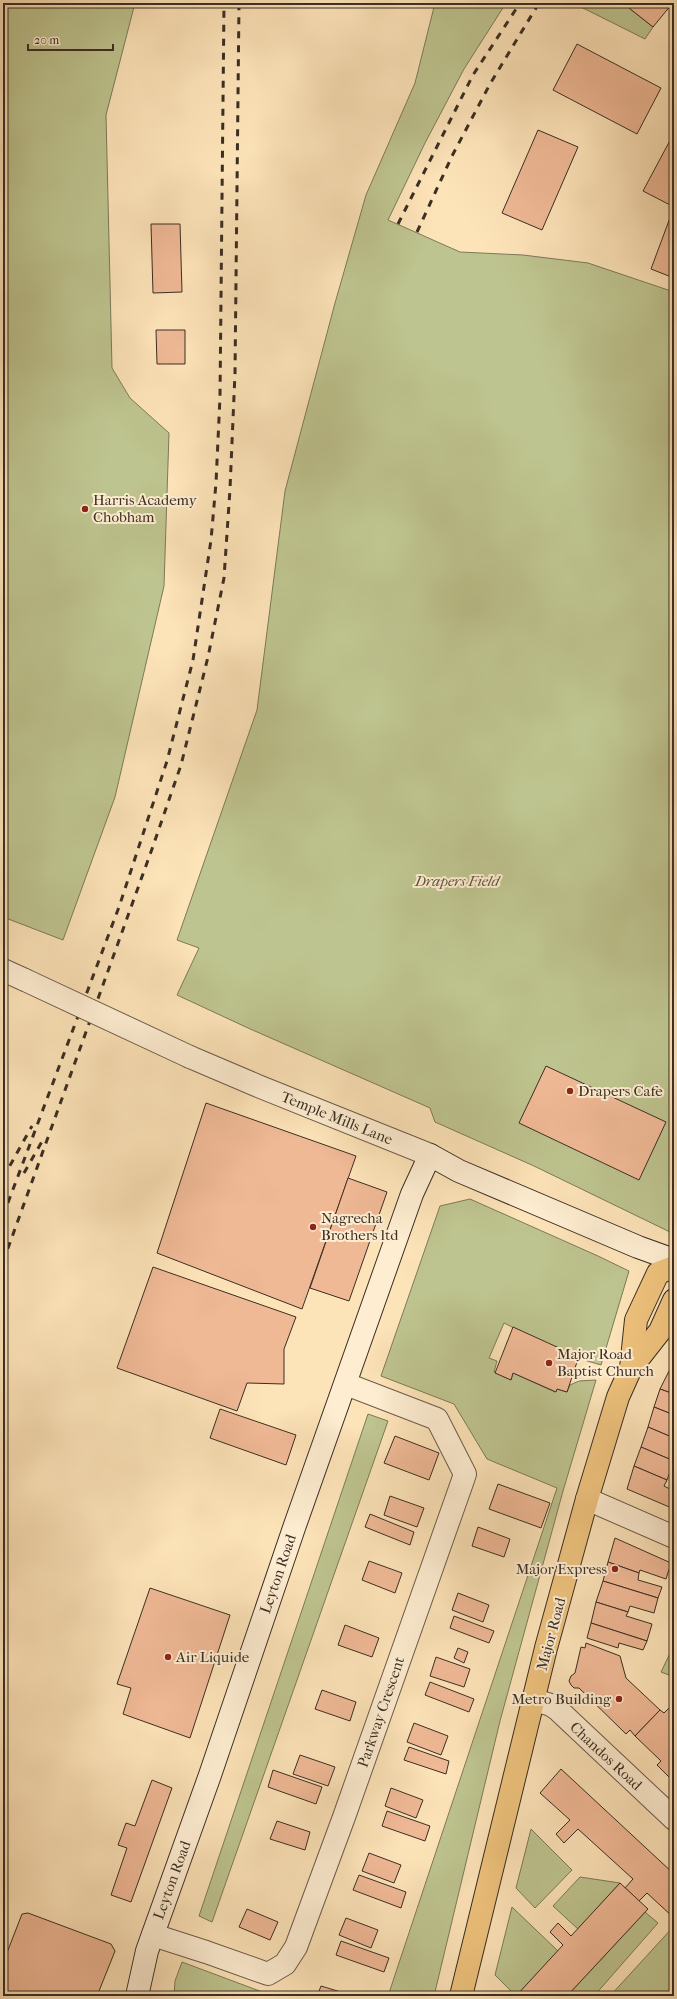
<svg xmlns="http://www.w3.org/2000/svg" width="677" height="1999" font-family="'IM FELL French Canon',serif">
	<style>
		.green { fill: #bec48f; stroke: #7c795a }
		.building { fill: #f0b996; stroke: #3b2e24 }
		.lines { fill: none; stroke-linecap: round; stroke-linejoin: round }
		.street-casing { stroke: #6c5b49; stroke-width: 24 }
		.secondary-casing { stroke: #3b2e24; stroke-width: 24 }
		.primary-casing { stroke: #3b2e24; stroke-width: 24 }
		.street { stroke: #feedd1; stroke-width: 22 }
		.secondary { stroke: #feedd1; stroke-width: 22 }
		.primary { stroke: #eec27c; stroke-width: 22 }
		.rail { stroke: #3b2e24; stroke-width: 3; stroke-dasharray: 7 7; stroke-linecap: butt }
		.street-bridge-casing { stroke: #6c5b49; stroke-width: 24; stroke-linecap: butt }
		.street-bridge { stroke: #feedd1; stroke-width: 22 }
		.poi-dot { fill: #8f2418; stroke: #feedd1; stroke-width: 1.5 }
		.labels { text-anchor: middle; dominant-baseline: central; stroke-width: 4; stroke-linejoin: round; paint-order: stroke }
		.poi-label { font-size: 15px; fill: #3b2e24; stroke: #feedd1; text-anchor: start }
		.park-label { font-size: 15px; font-style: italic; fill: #5c543f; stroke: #feedd1 }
		.street-label { font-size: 15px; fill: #3b2e24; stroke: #feedd1 }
	</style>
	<rect width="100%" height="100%" fill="#fde3b8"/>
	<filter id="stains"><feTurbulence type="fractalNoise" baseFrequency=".005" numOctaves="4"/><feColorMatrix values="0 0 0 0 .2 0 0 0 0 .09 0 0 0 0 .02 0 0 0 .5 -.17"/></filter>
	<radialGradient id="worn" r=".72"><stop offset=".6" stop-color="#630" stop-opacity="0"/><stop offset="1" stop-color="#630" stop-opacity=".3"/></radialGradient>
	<g class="green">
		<path d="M 3,3 L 135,3 L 106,115 L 112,368 L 130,398 L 169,433 L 164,586 L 115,797 L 63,940 L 3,917 Z"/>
		<path d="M 435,3 L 506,3 L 464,69 L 425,143 L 388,220 L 460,252 L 523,255 L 588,263 L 674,292 L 674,1227 L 670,1232 L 534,1166 L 435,1122 L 430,1108 L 248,1028 L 177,995 L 199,948 L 177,940 L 257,710 L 285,491 L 335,303 L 366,195 L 415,83 Z"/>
		<path d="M 573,3 L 633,3 L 629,8 L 653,27 L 645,39 Z"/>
		<path d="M 470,1199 L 598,1256 L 629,1271 L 601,1365 L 567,1355 L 504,1323 L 489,1358 L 497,1361 L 494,1372 L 511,1380 L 513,1373 L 555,1392 L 557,1389 L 567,1392 L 570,1385 L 579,1381 L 596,1380 L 563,1491 L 500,1721 L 434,1996 L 388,1996 L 557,1488 L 487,1459 L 454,1404 L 381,1376 L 440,1206 Z"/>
		<path d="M 368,1414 L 388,1421 L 212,1922 L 199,1916 Z"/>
		<path d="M 674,1645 L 674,1677 L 661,1672 Z"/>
		<path d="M 531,1829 L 572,1870 L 535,1908 L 516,1888 Z"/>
		<path d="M 580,1877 L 620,1883 L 578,1929 L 553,1906 Z"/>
		<path d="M 512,1907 L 558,1951 L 516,1996 L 495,1975 Z"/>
		<path d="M 645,1912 L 658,1923 L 594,1996 L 567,1996 Z"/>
		<path d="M 674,1926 L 674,1996 L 610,1996 Z"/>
		<path d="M 182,1962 L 190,1965 L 273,1996 L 174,1996 L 175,1981 Z"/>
	</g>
	<g class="building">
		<path d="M 633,3 L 669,3 L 671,5 L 653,27 L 629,8 Z"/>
		<path d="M 577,44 L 661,88 L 637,134 L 553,90 Z"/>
		<path d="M 538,130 L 578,147 L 542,230 L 502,213 Z"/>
		<path d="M 674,133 L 674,278 L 651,269 L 674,207 L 643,191 Z"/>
		<path d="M 151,224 L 180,224 L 182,292 L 153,293 Z"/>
		<path d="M 156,330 L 185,330 L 185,364 L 157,364 Z"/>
		<path d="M 546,1066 L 666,1122 L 639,1180 L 519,1123 Z"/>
		<path d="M 206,1103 L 356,1156 L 302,1309 L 157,1253 Z"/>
		<path d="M 348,1178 L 387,1192 L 349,1301 L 310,1288 Z"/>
		<path d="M 153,1267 L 296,1317 L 284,1349 L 284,1384 L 247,1383 L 237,1411 L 117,1368 Z"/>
		<path d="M 513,1327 L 568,1352 L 567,1355 L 578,1359 L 567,1392 L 557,1389 L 556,1392 L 513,1373 L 511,1380 L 495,1373 Z"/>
		<path d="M 669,1371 L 674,1373 L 674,1394 L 660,1389 Z"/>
		<path d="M 660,1389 L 674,1394 L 674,1415 L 654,1407 Z"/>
		<path d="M 654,1407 L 674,1415 L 674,1438 L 648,1427 Z"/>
		<path d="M 220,1409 L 296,1435 L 286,1465 L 210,1438 Z"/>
		<path d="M 648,1427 L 674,1438 L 674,1461 L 641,1447 Z"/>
		<path d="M 395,1436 L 439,1453 L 429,1480 L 384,1463 Z"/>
		<path d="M 641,1447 L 674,1461 L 674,1473 L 670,1472 L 667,1480 L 634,1466 Z"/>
		<path d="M 634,1466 L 667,1480 L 664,1486 L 674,1491 L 674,1509 L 627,1489 Z"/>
		<path d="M 498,1484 L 550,1503 L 541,1528 L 489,1509 Z"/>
		<path d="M 390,1496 L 424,1508 L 417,1527 L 384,1515 Z"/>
		<path d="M 370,1514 L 414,1532 L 410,1545 L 365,1527 Z"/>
		<path d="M 478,1527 L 510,1539 L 504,1557 L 472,1546 Z"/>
		<path d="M 615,1538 L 671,1563 L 666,1579 L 640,1570 L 639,1573 L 608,1562 Z"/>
		<path d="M 369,1561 L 402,1573 L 395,1593 L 362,1580 Z"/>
		<path d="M 608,1562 L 639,1573 L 638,1580 L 662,1587 L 658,1598 L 603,1581 Z"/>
		<path d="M 603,1581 L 658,1598 L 654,1613 L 630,1606 L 628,1612 L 596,1602 Z"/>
		<path d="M 150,1588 L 230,1615 L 190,1738 L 123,1714 L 131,1688 L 117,1684 Z"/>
		<path d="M 458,1593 L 489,1605 L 483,1622 L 452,1610 Z"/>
		<path d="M 596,1602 L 628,1612 L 626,1616 L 652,1624 L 647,1641 L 591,1623 Z"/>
		<path d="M 454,1616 L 494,1631 L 489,1643 L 450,1628 Z"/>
		<path d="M 591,1623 L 647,1641 L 643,1650 L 619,1643 L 618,1648 L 587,1638 Z"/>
		<path d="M 345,1625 L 379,1638 L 372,1657 L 338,1645 Z"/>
		<path d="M 586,1643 L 620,1656 L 626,1678 L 660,1710 L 635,1736 L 630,1730 L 626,1734 L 579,1688 L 574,1688 L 571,1685 L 569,1681 L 571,1676 L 575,1673 L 581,1647 L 585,1648 Z"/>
		<path d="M 458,1648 L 468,1652 L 464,1663 L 454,1658 Z"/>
		<path d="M 436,1657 L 470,1669 L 464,1687 L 430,1676 Z"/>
		<path d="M 430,1682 L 474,1699 L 469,1712 L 425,1695 Z"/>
		<path d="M 322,1690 L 356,1702 L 350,1721 L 315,1709 Z"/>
		<path d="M 674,1703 L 674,1782 L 657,1765 L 661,1761 L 635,1736 L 660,1710 L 664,1713 Z"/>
		<path d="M 414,1723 L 448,1736 L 441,1755 L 407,1742 Z"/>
		<path d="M 409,1747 L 449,1761 L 446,1774 L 404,1760 Z"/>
		<path d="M 300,1755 L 335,1767 L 328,1786 L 293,1774 Z"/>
		<path d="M 561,1769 L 674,1874 L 674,1918 L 647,1893 L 639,1901 L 625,1888 L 633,1879 L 578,1829 L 564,1843 L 556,1834 L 570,1820 L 540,1793 Z"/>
		<path d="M 273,1770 L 322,1787 L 316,1804 L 268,1787 Z"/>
		<path d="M 152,1780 L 172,1788 L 131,1902 L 111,1895 L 127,1848 L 118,1845 L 126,1823 L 135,1826 Z"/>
		<path d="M 391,1788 L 423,1800 L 416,1818 L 385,1806 Z"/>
		<path d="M 387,1811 L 430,1826 L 425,1841 L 382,1826 Z"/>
		<path d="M 277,1821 L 310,1832 L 305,1850 L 270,1839 Z"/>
		<path d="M 369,1853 L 401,1865 L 394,1883 L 362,1871 Z"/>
		<path d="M 359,1875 L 406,1892 L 401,1908 L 353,1890 Z"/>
		<path d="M 620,1883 L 648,1909 L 567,1996 L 507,1996 L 511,1991 L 516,1996 L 563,1945 L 550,1932 L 558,1923 L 571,1936 Z"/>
		<path d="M 247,1909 L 278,1922 L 270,1940 L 239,1927 Z"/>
		<path d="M 28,1913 L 111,1944 L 115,1951 L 97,1996 L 12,1996 L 3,1993 L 3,1963 L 22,1914 Z"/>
		<path d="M 346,1918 L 378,1930 L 371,1948 L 339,1935 Z"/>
		<path d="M 341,1941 L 389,1958 L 384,1972 L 336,1955 Z"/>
		<path d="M 321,1986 L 354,1996 L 317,1996 Z"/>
	</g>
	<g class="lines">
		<defs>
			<g id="street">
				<path d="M 3,970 L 25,980"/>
				<path d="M 190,1057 L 258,1086 L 430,1155"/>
				<path d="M 587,1499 L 674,1537"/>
				<path d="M 534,1700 L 551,1705 L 557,1709 L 674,1819"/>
				<path d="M 153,1935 L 206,1952 L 268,1974 L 285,1964 L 296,1947 L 344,1817 L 463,1480 L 465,1474 L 437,1419 L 346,1384"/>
			</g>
			<path id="secondary" d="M 137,1996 L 147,1951 L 210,1775 L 295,1525 L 412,1194 L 430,1155 L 459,1171 L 638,1247 L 674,1260"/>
			<g id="primary">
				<path d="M 631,1368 L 636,1320 L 658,1273 L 674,1267"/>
				<path d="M 461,1996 L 546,1648 L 587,1499 L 618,1397 L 631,1368 L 660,1331 L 674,1300"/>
			</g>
		</defs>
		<use href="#street" class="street-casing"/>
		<use href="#secondary" class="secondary-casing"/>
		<use href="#primary" class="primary-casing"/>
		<use href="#street" class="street"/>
		<use href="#secondary" class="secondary"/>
		<use href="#primary" class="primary"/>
		<g class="rail">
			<path d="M 398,224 L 473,75 L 520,3"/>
			<path d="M 417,232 L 452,156 L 490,84 L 539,3"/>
			<path d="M 24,1173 L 44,1138"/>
			<path d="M 3,1178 L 32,1126"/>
			<path d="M 3,1216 L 119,907 L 167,761 L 193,660 L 211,540 L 216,483 L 220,397 L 224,3"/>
			<path d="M 3,1262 L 152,849 L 181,765 L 208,657 L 224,578 L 230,489 L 235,373 L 239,3"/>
		</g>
		<defs>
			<path id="street-bridge" d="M 25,980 L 190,1057"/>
		</defs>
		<use href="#street-bridge" class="street-bridge-casing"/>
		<use href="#street-bridge" class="street-bridge"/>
	</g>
	<g class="poi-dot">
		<circle cx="85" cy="509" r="4"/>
		<circle cx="570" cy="1091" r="4"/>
		<circle cx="313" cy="1227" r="4"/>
		<circle cx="549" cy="1363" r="4"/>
		<circle cx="615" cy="1569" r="4"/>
		<circle cx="168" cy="1657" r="4"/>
		<circle cx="619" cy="1699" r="4"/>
	</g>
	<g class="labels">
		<g class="poi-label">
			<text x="93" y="500">Harris Academy<tspan x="93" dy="17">Chobham</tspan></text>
			<text x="578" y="1091">Drapers Cafe</text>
			<text x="321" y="1218">Nagrecha<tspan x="321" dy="17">Brothers ltd</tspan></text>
			<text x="557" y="1354">Major Road<tspan x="557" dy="17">Baptist Church</tspan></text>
			<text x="607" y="1569" text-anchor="end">Major Express</text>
			<text x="176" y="1657">Air Liquide</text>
			<text x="611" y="1699" text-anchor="end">Metro Building</text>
		</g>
		<g class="park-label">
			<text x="457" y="881">Drapers Field</text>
		</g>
		<g class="street-label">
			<text transform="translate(337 1118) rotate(22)">Temple Mills Lane</text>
			<text transform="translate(278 1574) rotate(-71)">Leyton Road</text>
			<text transform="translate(551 1634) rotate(-75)">Major Road</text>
			<text transform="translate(381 1712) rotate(-71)">Parkway Crescent</text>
			<text transform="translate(606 1756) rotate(43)">Chandos Road</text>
			<text transform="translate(172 1880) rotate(-70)">Leyton Road</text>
		</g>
	</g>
	<rect width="677" height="1999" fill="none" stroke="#fde3b8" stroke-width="16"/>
	<rect x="4" y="4" width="669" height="1991" fill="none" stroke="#3b2e24" stroke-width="2"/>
	<rect x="8" y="8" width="661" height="1983" fill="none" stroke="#3b2e24"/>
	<path d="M28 44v6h85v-6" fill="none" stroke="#3b2e24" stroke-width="2"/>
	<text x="34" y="44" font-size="12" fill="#3b2e24" stroke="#feedd1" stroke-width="3" paint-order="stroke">20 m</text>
	<rect width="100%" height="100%" filter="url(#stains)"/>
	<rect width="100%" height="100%" fill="url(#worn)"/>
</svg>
